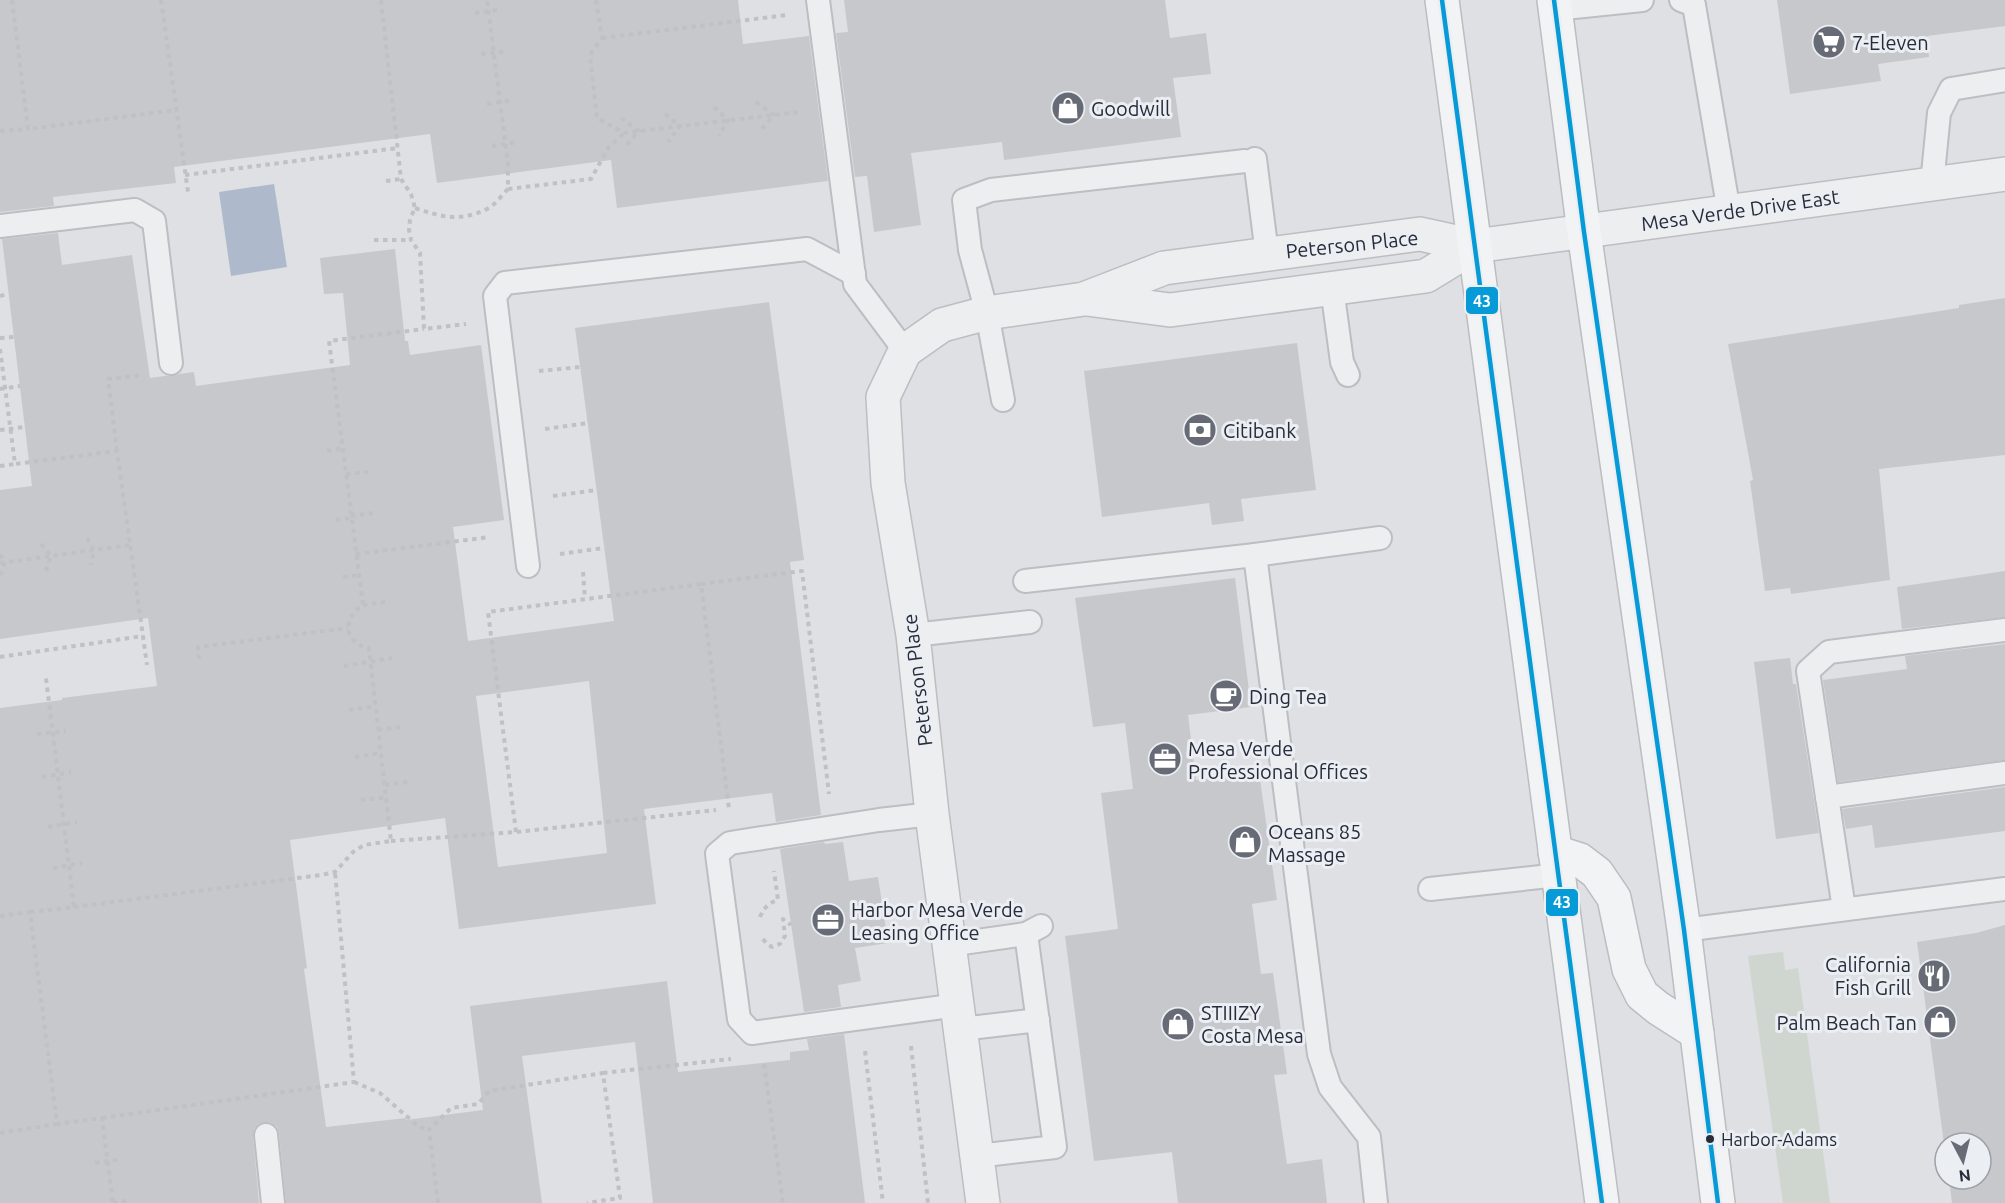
<svg xmlns="http://www.w3.org/2000/svg" width="2005" height="1203" font-family="Ubuntu,sans-serif">
	<style>
		.green { fill: #ced6cf }
		.water { fill: #aebacc }
		.building { fill: #c6c8cb; fill-rule: evenodd }
		.lines { fill: none; stroke-linecap: round; stroke-linejoin: round }
		.service-casing { stroke: #bcbec1; stroke-width: 26 }
		.tertiary-casing { stroke: #bcbec1; stroke-width: 36 }
		.primary-casing { stroke: #bbbdc0; stroke-width: 36 }
		.path { stroke: #c0c1c5; stroke-width: 4; stroke-dasharray: 4.5 4.5; stroke-linecap: butt }
		.service { stroke: #edeef0; stroke-width: 22 }
		.tertiary { stroke: #edeef0; stroke-width: 33 }
		.primary { stroke: #f2f3f4; stroke-width: 33 }
		.bus-1-casing { stroke: #ebeef3; stroke-width: 9 }
		.bus-1 { stroke: #069bd6; stroke-width: 4.5 }
		.bus-dot { fill: #272c3a; stroke: #ebeef3; stroke-width: 2 }
		.labels { text-anchor: middle; dominant-baseline: central; stroke-width: 6; stroke-linejoin: round; paint-order: stroke }
		.bus-label { font-size: 18px; fill: #272c3a; stroke: #ebeef3; text-anchor: start }
		.poi-label { font-size: 20px; fill: #272c3a; stroke: #ebeef3; text-anchor: start }
		.street-label { font-size: 20px; fill: #272c3a; stroke: #ebeef3 }
		.line-badge { stroke: #ebeef3; stroke-width: 2 }
		.badge-label { font-size: 16px; text-anchor: middle; font-weight: bold; fill: #fff }
	</style>
	<rect width="100%" height="100%" fill="#dee0e3"/>
	<path class="green" d="M 1783,952 L 1785,970 L 1798,968 L 1830,1203 L 1783,1203 L 1748,956 Z"/>
	<path class="water" d="M 274,184 L 287,267 L 231,276 L 219,192 Z"/>
	<g class="building">
		<path d="M 0,0 L 738,0 L 743,44 L 809,36 L 828,181 L 617,208 L 611,160 L 437,183 L 430,134 L 174,167 L 176,183 L 53,197 L 54,206 L 0,212 Z"/>
		<path d="M 844,0 L 1165,0 L 1170,38 L 1206,33 L 1211,74 L 1173,78 L 1181,137 L 1004,160 L 1002,142 L 911,153 L 921,225 L 874,232 L 867,176 L 855,177 L 836,33 L 848,32 Z"/>
		<path d="M 1777,0 L 2005,0 L 2005,26 L 1927,36 L 1929,57 L 1878,64 L 1881,81 L 1790,94 Z"/>
		<path d="M 58,233 L 62,265 L 132,255 L 150,378 L 194,372 L 196,386 L 350,365 L 343,293 L 324,294 L 320,258 L 395,249 L 405,341 L 408,341 L 410,355 L 481,345 L 504,520 L 453,527 L 468,641 L 614,621 L 575,328 L 769,302 L 804,560 L 790,562 L 821,815 L 776,822 L 772,793 L 644,809 L 656,904 L 459,929 L 445,818 L 290,840 L 307,968 L 304,969 L 326,1127 L 406,1118 L 406,1120 L 483,1110 L 470,1006 L 667,981 L 678,1072 L 790,1060 L 790,1052 L 809,1050 L 807,1039 L 844,1034 L 865,1203 L 653,1203 L 635,1042 L 522,1056 L 542,1203 L 286,1203 L 279,1133 L 277,1127 L 271,1123 L 265,1122 L 258,1124 L 254,1129 L 253,1136 L 259,1203 L 0,1203 L 0,708 L 62,700 L 62,698 L 157,686 L 148,618 L 0,639 L 0,490 L 32,486 L 2,239 ZM 589,681 L 607,853 L 498,867 L 476,696 Z"/>
		<path d="M 2005,298 L 2005,455 L 1879,469 L 1890,580 L 1791,594 L 1790,588 L 1765,591 L 1750,481 L 1753,480 L 1728,344 L 1959,308 L 1959,305 Z"/>
		<path d="M 1297,343 L 1316,490 L 1241,499 L 1244,521 L 1212,525 L 1209,503 L 1102,517 L 1084,371 Z"/>
		<path d="M 2005,571 L 2005,617 L 1902,629 L 1897,587 Z"/>
		<path d="M 1235,578 L 1251,707 L 1188,715 L 1196,780 L 1259,772 L 1277,900 L 1252,904 L 1261,974 L 1273,973 L 1287,1074 L 1274,1075 L 1287,1164 L 1322,1159 L 1327,1203 L 1178,1203 L 1172,1152 L 1094,1161 L 1065,936 L 1118,929 L 1101,793 L 1133,789 L 1125,723 L 1093,727 L 1075,598 Z"/>
		<path d="M 2005,644 L 2005,760 L 1838,782 L 1823,680 L 1907,669 L 1905,656 Z"/>
		<path d="M 1790,658 L 1793,684 L 1796,684 L 1819,833 L 1776,839 L 1754,662 Z"/>
		<path d="M 2005,787 L 2005,831 L 1875,848 L 1872,825 L 1846,829 L 1842,809 Z"/>
		<path d="M 824,842 L 825,844 L 843,842 L 849,881 L 878,877 L 888,943 L 855,948 L 861,981 L 838,985 L 841,1007 L 804,1012 L 780,849 Z"/>
		<path d="M 2005,925 L 2005,1203 L 1952,1203 L 1949,1179 L 1981,1179 L 1981,1143 L 1945,1143 L 1945,1151 L 1917,942 L 1976,933 Z"/>
	</g>
	<g class="lines">
		<defs>
			<g id="service">
				<path d="M 818,0 L 855,284 L 905,351"/>
				<path d="M 1681,0 L 1694,5 L 1729,212"/>
				<path d="M 1555,9 L 1642,0"/>
				<path d="M 1255,159 L 1267,254"/>
				<path d="M 1932,184 L 1939,113 L 1951,89 L 2005,80"/>
				<path d="M 0,226 L 135,210 L 154,221 L 171,363"/>
				<path d="M 1332,288 L 1342,362 L 1348,375"/>
				<path d="M 1003,400 L 987,313 L 970,250 L 964,200 L 991,190 L 1245,161"/>
				<path d="M 1255,555 L 1319,1054 L 1330,1087 L 1369,1137 L 1376,1203"/>
				<path d="M 528,566 L 495,296 L 505,283 L 807,249 L 854,274"/>
				<path d="M 1025,581 L 1255,555 L 1380,538"/>
				<path d="M 913,635 L 1030,622"/>
				<path d="M 1827,797 L 2005,773"/>
				<path d="M 932,814 L 879,820 L 730,843 L 717,854 L 739,1019 L 752,1033 L 958,1005"/>
				<path d="M 1430,889 L 1559,875"/>
				<path d="M 1844,909 L 1808,671 L 1829,652 L 2005,630"/>
				<path d="M 1684,930 L 2005,889"/>
				<path d="M 949,945 L 1026,934 L 1041,926"/>
				<path d="M 961,1029 L 1038,1020"/>
				<path d="M 266,1135 L 273,1203"/>
				<path d="M 977,1156 L 1055,1147 L 1026,934"/>
			</g>
			<g id="tertiary">
				<path d="M 1087,299 L 1170,310 L 1426,276 L 1475,246"/>
				<path d="M 983,1203 L 932,814 L 913,635 L 888,483 L 883,397 L 905,351 L 942,325 L 987,313 L 1084,299 L 1164,268 L 1420,234 L 1475,246 L 2005,174"/>
			</g>
			<g id="primary">
				<path d="M 1442,0 L 1602,1203"/>
				<path d="M 1554,0 L 1584,232 L 1684,930 L 1718,1203"/>
				<path d="M 1555,852 L 1580,860 L 1597,873 L 1614,898 L 1629,969 L 1642,995 L 1658,1008 L 1697,1033"/>
			</g>
		</defs>
		<use href="#service" class="service-casing"/>
		<use href="#tertiary" class="tertiary-casing"/>
		<use href="#primary" class="primary-casing"/>
		<g class="path">
			<path d="M 12,0 L 28,129 L 176,110"/>
			<path d="M 161,0 L 188,192"/>
			<path d="M 381,0 L 401,179 L 411,194 L 415,208 L 410,219 L 409,230 L 411,240 L 420,253 L 424,329 L 466,324"/>
			<path d="M 596,0 L 602,38 L 590,55 L 597,118 L 624,133 L 798,112"/>
			<path d="M 475,13 L 502,9"/>
			<path d="M 602,38 L 787,15"/>
			<path d="M 481,54 L 507,51"/>
			<path d="M 756,102 L 774,115 L 761,130"/>
			<path d="M 487,104 L 513,100"/>
			<path d="M 714,107 L 728,120 L 719,136"/>
			<path d="M 665,114 L 680,126 L 668,142"/>
			<path d="M 621,118 L 639,131 L 625,147"/>
			<path d="M 0,131 L 28,129"/>
			<path d="M 492,146 L 518,142"/>
			<path d="M 185,175 L 398,148"/>
			<path d="M 386,181 L 401,179"/>
			<path d="M 508,189 L 591,179 L 608,148 L 624,133"/>
			<path d="M 415,208 C 441,217 461,222 487,209 C 495,205 502,195 508,189 L 508,164 L 487,0"/>
			<path d="M 374,240 L 411,240"/>
			<path d="M 0,296 L 8,294"/>
			<path d="M 0,338 L 14,337"/>
			<path d="M 0,349 L 15,464 L 117,451 L 147,665"/>
			<path d="M 539,371 L 580,367"/>
			<path d="M 0,389 L 20,386"/>
			<path d="M 545,429 L 588,423"/>
			<path d="M 0,430 L 25,427"/>
			<path d="M 117,451 L 108,379 L 142,375"/>
			<path d="M 327,451 L 343,448"/>
			<path d="M 0,466 L 15,464"/>
			<path d="M 346,474 L 368,472"/>
			<path d="M 553,496 L 596,490"/>
			<path d="M 351,516 L 373,513"/>
			<path d="M 336,520 L 352,518"/>
			<path d="M 87,538 L 94,550 L 91,565"/>
			<path d="M 41,544 L 51,556 L 46,571"/>
			<path d="M 356,554 L 490,537"/>
			<path d="M 560,554 L 604,548"/>
			<path d="M 0,555 L 5,562 L 0,576"/>
			<path d="M 0,563 L 130,545"/>
			<path d="M 583,572 L 585,599"/>
			<path d="M 343,577 L 359,575"/>
			<path d="M 701,584 L 802,571 L 829,794"/>
			<path d="M 363,605 L 385,602"/>
			<path d="M 0,657 L 143,636"/>
			<path d="M 199,659 L 198,647 L 348,628"/>
			<path d="M 344,666 L 392,658"/>
			<path d="M 349,710 L 376,706"/>
			<path d="M 378,730 L 401,727"/>
			<path d="M 37,734 L 66,731"/>
			<path d="M 355,757 L 381,753"/>
			<path d="M 42,777 L 71,772"/>
			<path d="M 385,785 L 408,782"/>
			<path d="M 361,800 L 387,797"/>
			<path d="M 48,827 L 77,822"/>
			<path d="M 516,832 L 488,612 L 701,584 L 729,809"/>
			<path d="M 391,841 L 516,832 L 716,810"/>
			<path d="M 53,868 L 82,863"/>
			<path d="M 74,907 L 321,875 L 335,872 L 353,852 L 364,845 L 391,841 L 369,648 C 343,643 342,618 363,605 L 329,341 L 424,329"/>
			<path d="M 30,912 L 74,907 L 46,678"/>
			<path d="M 866,915 L 892,910"/>
			<path d="M 0,916 L 30,912 L 57,1124 L 102,1118 L 113,1203"/>
			<path d="M 760,917 C 764,908 768,903 778,900 L 774,871"/>
			<path d="M 763,939 L 767,944 L 772,947 L 780,944 L 785,936 L 783,919 L 791,925"/>
			<path d="M 911,1046 L 928,1203"/>
			<path d="M 865,1051 L 883,1203"/>
			<path d="M 764,1064 L 783,1203"/>
			<path d="M 603,1073 L 731,1059"/>
			<path d="M 354,1082 L 380,1093 L 419,1127 L 429,1130"/>
			<path d="M 102,1118 L 354,1082 L 335,872"/>
			<path d="M 0,1133 L 57,1124"/>
			<path d="M 95,1163 L 122,1159"/>
			<path d="M 113,1203 L 127,1201"/>
			<path d="M 438,1203 L 429,1130 L 451,1108 L 478,1104 L 489,1091 L 603,1073 L 620,1198 L 587,1203"/>
		</g>
		<use href="#service" class="service"/>
		<use href="#tertiary" class="tertiary"/>
		<use href="#primary" class="primary"/>
		<defs>
			<g id="bus-1">
				<path d="M 1442,0 L 1602,1203"/>
				<path d="M 1554,0 L 1584,232 L 1684,930 L 1718,1203"/>
			</g>
		</defs>
		<use href="#bus-1" class="bus-1-casing"/>
		<use href="#bus-1" class="bus-1"/>
	</g>
	<defs>
		<symbol id="supermarket-disc" viewBox="-11 -11 22 22"><circle r="9.5" fill="#676b75" stroke="#ebeef3"/><path d="M-6-5.5h2.5l.6 2H6L4.5 2H-2.5L-4.4-4H-6ZM-1.5 3.2a1.3 1.3 0 1 0 .1 0ZM3 3.2a1.3 1.3 0 1 0 .1 0Z" fill="#fff"/></symbol>
		<symbol id="shop-disc" viewBox="-11 -11 22 22"><circle r="9.5" fill="#676b75" stroke="#ebeef3"/><path d="M-5-2.5h2.3a2.7 3.5 0 0 1 5.4 0H5L5.5 6h-11ZM-1.5-2.5h3a1.5 2.3 0 0 0-3 0Z" fill="#fff"/></symbol>
		<symbol id="bank-disc" viewBox="-11 -11 22 22"><circle r="9.5" fill="#676b75" stroke="#ebeef3"/><path d="M-6-4H6V4H-6ZM0-2.3a2.3 2.3 0 1 0 0 4.6a2.3 2.3 0 1 0 0-4.6Z" fill="#fff"/></symbol>
		<symbol id="cafe-disc" viewBox="-11 -11 22 22"><circle r="9.5" fill="#676b75" stroke="#ebeef3"/><path d="M-5.5-4.5H6V0H3Q3 3.5 0 3.5H-2.5Q-5.5 3.5-5.5 0ZM3-3.2v2h1.7v-2ZM-6 4.5H4V6H-6Z" fill="#fff"/></symbol>
		<symbol id="office-disc" viewBox="-11 -11 22 22"><circle r="9.5" fill="#676b75" stroke="#ebeef3"/><path d="M-6-3h4V-5.5h4V-3h4V5H-6ZM-1-4.5V-3h2v-1.5ZM-6 0V1H6V0Z" fill="#fff"/></symbol>
		<symbol id="restaurant-disc" viewBox="-11 -11 22 22"><circle r="9.5" fill="#676b75" stroke="#ebeef3"/><path d="M-5-6h1v4h1v-4h1v4h1v-4h1v5L-1.5 .5V6h-2V.5L-5-1ZM5-6V6H3V1.5H1.5Q1.5-4 5-6Z" fill="#fff"/></symbol>
	</defs>
	<g fill-rule="evenodd">
		<use href="#supermarket-disc" x="1810" y="23" width="38" height="38"/>
		<use href="#shop-disc" x="1049" y="89" width="38" height="38"/>
		<use href="#bank-disc" x="1181" y="411" width="38" height="38"/>
		<use href="#cafe-disc" x="1207" y="677" width="38" height="38"/>
		<use href="#office-disc" x="1146" y="740" width="38" height="38"/>
		<use href="#shop-disc" x="1226" y="823" width="38" height="38"/>
		<use href="#office-disc" x="809" y="901" width="38" height="38"/>
		<use href="#restaurant-disc" x="1915" y="957" width="38" height="38"/>
		<use href="#shop-disc" x="1921" y="1003" width="38" height="38"/>
		<use href="#shop-disc" x="1159" y="1005" width="38" height="38"/>
	</g>
	<circle class="bus-dot" cx="1710" cy="1139" r="5"/>
	<g class="labels">
		<g class="bus-label">
			<text x="1721" y="1139">Harbor-Adams</text>
		</g>
		<g class="poi-label">
			<text x="1852" y="42">7-Eleven</text>
			<text x="1091" y="108">Goodwill</text>
			<text x="1223" y="430">Citibank</text>
			<text x="1249" y="696">Ding Tea</text>
			<text x="1188" y="748">Mesa Verde<tspan x="1188" dy="23">Professional Offices</tspan></text>
			<text x="1268" y="831">Oceans 85<tspan x="1268" dy="23">Massage</tspan></text>
			<text x="851" y="909">Harbor Mesa Verde<tspan x="851" dy="23">Leasing Office</tspan></text>
			<text x="1911" y="964" text-anchor="end">California<tspan x="1911" dy="23">Fish Grill</tspan></text>
			<text x="1201" y="1012">STIIIZY<tspan x="1201" dy="23">Costa Mesa</tspan></text>
			<text x="1917" y="1022" text-anchor="end">Palm Beach Tan</text>
		</g>
		<g class="street-label">
			<text transform="translate(1740 210) rotate(-8)">Mesa Verde Drive East</text>
			<text transform="translate(1352 244) rotate(-6)">Peterson Place</text>
			<text transform="translate(917 680) rotate(-97)">Peterson Place</text>
		</g>
	</g>
	<g class="line-badge">
		<rect x="1465" y="286" width="34" height="29" rx="6" fill="#069bd6"/>
		<rect x="1545" y="888" width="34" height="29" rx="6" fill="#069bd6"/>
	</g>
	<g class="badge-label">
		<text x="1482" y="307">43</text>
		<text x="1562" y="908">43</text>
	</g>
	<g transform="translate(1963 1161) rotate(173)"><circle r="28" fill="#ebeef3" stroke="#9da0a9" stroke-width="1.5"/>
	<path d="M0-4.5L10 22L0 15L-10 22Z" fill="#676b75"/>
	<text y="-9" font-size="16" font-weight="bold" text-anchor="middle" fill="#272c3a">N</text>
	</g>
</svg>
